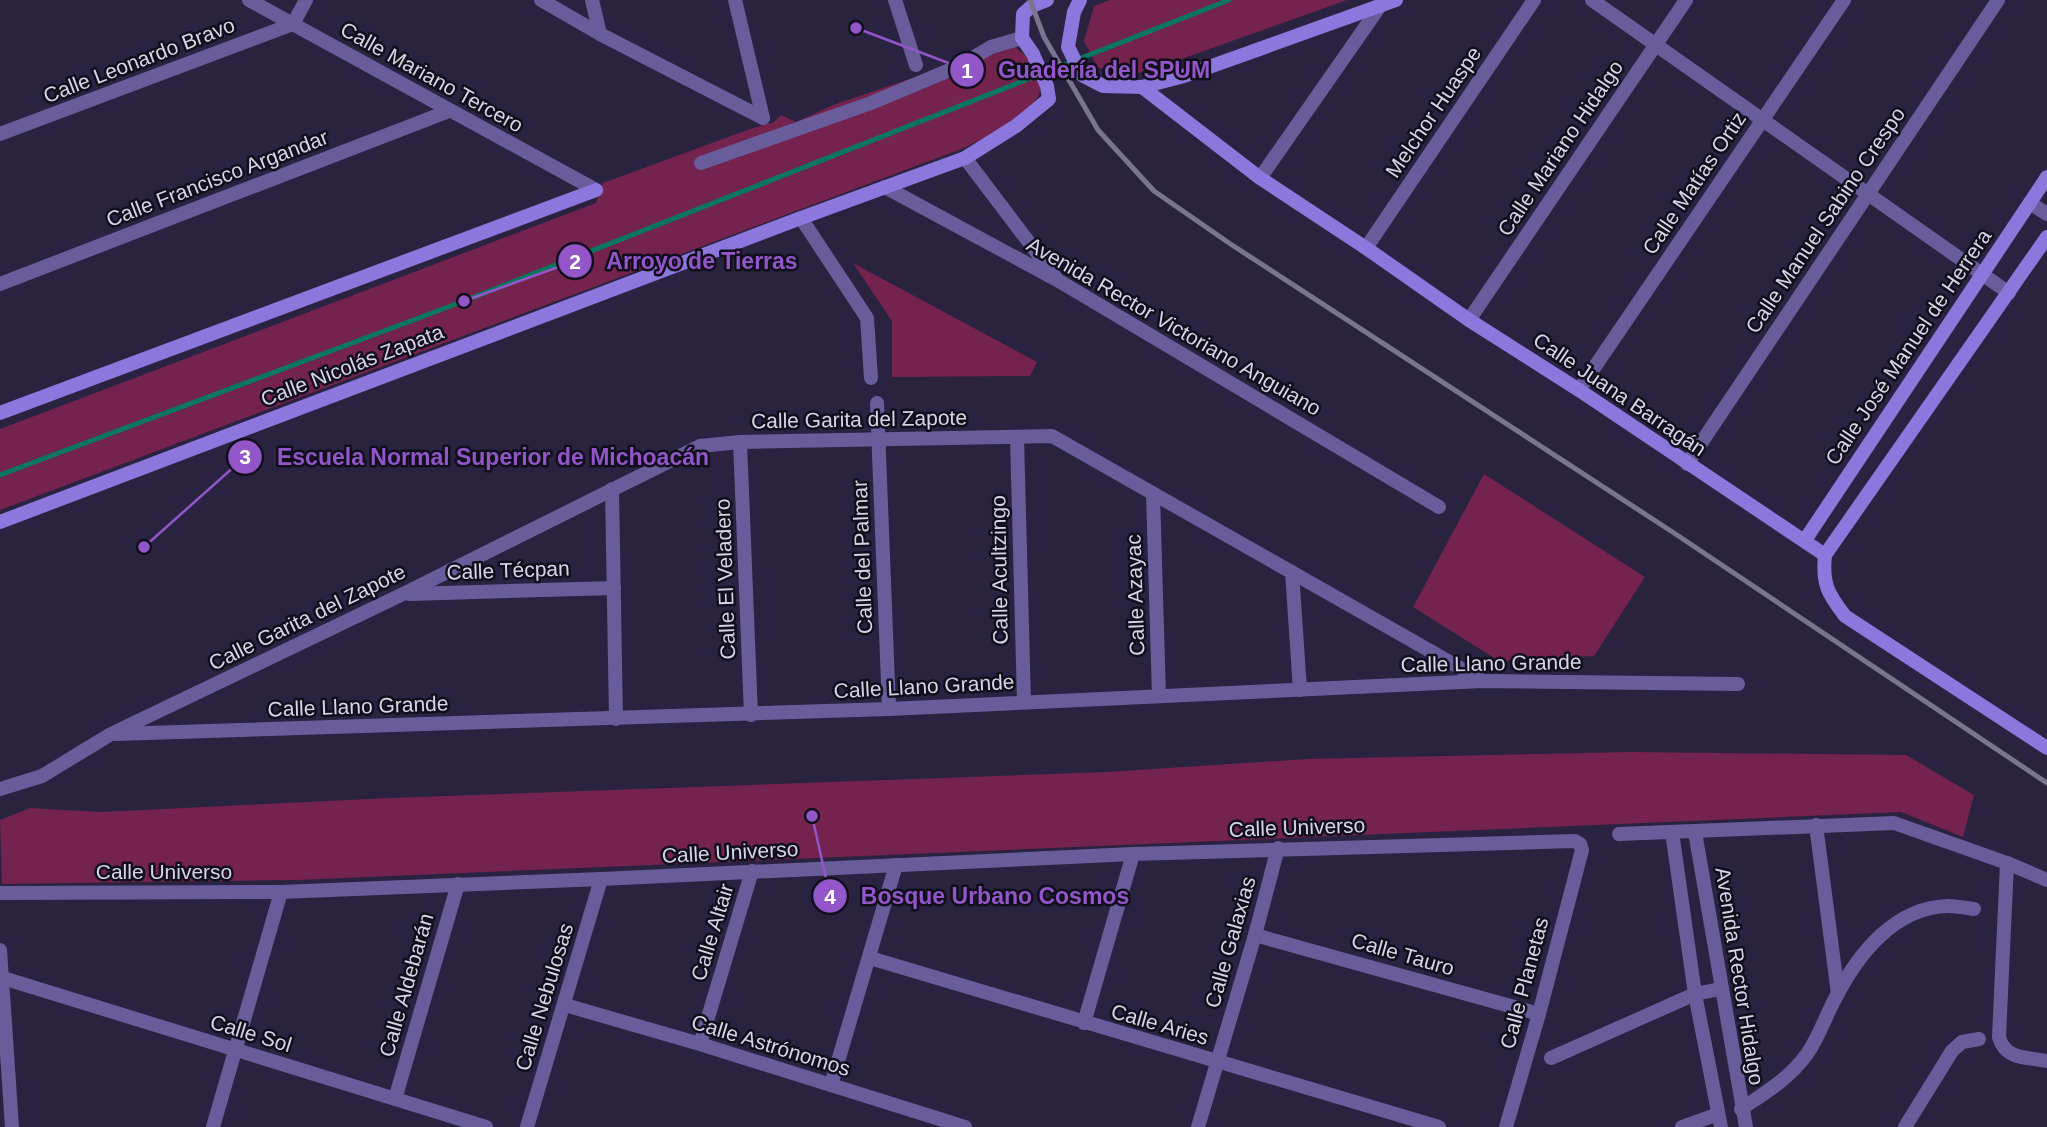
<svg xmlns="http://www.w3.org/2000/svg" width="2047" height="1127" font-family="Helvetica,sans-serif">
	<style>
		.green { fill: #74224e }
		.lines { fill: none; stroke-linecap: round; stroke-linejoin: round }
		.stream { stroke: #0b765e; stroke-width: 5 }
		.street { stroke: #685c9b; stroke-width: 14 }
		.secondary { stroke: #8c77dd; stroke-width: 14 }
		.rail { stroke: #7a758e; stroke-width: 5 }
		.labels { text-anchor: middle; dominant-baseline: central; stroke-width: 5; stroke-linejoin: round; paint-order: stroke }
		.street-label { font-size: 21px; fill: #d7d4e8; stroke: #110f1c }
		.leader { fill: none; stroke: #9256c9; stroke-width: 2.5 }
		.callout-dot { fill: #9256c9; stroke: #110f1c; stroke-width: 2.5 }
		.mark-label { font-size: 21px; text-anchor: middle; font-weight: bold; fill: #fff }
		.callout-label { font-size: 23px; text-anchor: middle; font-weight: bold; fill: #9256c9; stroke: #110f1c; stroke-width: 5; stroke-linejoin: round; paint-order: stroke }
	</style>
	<rect width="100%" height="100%" fill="#292341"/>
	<g class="green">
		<path d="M 1110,0 L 1347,0 L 1142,73 L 1098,68 L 1084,41 L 1094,6 Z"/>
		<path d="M 1012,44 C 1019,51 1031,59 1036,67 C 1060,108 990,134 964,148 L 0,510 L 0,429 L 596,203 L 603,183 L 750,129 L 774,122 L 781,115 L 796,122 L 833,105 Z"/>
		<path d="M 853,263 L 1037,362 L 1030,376 L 892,377 L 892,321 Z"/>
		<path d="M 1484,474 L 1645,577 L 1594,656 L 1499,661 L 1413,607 Z"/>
		<path d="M 1631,752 L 1906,755 L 1974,795 L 1963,837 L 1901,812 L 297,880 L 2,884 L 0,820 L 30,808 L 101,812 L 391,798 L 1107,772 L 1307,759 Z"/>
	</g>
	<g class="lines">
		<path class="stream" d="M 0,475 L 464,301 L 1229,0"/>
		<g class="street">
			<path d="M 249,0 L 596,190"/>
			<path d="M 541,0 L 600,34 L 763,118"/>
			<path d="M 592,0 L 600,34"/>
			<path d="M 735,0 L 763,118"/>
			<path d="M 895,0 L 916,65"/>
			<path d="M 1592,0 L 2009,293"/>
			<path d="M 0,134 L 293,24 L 306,0"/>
			<path d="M 965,158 L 1056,278"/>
			<path d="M 701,163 L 871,103 L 957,67 L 991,47 L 1022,38"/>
			<path d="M 1260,178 L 1380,6"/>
			<path d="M 885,187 L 1059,281 L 1439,507"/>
			<path d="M 2030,203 L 2047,214"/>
			<path d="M 801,218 L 867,318 L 871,378"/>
			<path d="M 1366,248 L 1534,0"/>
			<path d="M 0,284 L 449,111"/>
			<path d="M 1469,320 L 1686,0"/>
			<path d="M 1579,390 L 1844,0"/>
			<path d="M 877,403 L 889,709"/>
			<path d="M 1017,437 L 1024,702"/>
			<path d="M 740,442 L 751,715"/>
			<path d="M 1687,464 L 1998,0"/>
			<path d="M 612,489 L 616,719"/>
			<path d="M 1153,494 L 1159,696"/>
			<path d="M 1292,572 L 1300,690"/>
			<path d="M 409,594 L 614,588"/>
			<path d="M 116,734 L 889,709 L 1483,681 L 1738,684"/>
			<path d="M 0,789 L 42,776 L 111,734 L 403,594 L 700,446 L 740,442 L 1052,436 L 1483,681"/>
			<path d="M 1816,825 L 1838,994"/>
			<path d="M 1672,832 L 1695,994 L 1721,1127"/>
			<path d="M 1695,832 L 1746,1127"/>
			<path d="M 1619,834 L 1894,823 L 2007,863 L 2047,880"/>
			<path d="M 2007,863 L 1999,1037 C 2005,1060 2027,1057 2047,1061"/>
			<path d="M 0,893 L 281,892 L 601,879 L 1133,854 L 1575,841 L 1580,844 L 1582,850 L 1539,1014 L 1506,1127"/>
			<path d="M 1255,935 L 1539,1014"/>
			<path d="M 0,950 L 12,1127"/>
			<path d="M 870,958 L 1439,1127"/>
			<path d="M 3,978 L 486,1127"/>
			<path d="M 565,1005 L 700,1044 L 965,1127"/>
			<path d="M 1084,1023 L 1133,854"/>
			<path d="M 700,1044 L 752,871"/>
			<path d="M 1551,1058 L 1695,994 L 1720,989"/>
			<path d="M 831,1085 L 896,865"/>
			<path d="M 395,1099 L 458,884"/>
			<path d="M 1741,1109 C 1765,1093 1790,1078 1807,1054 C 1819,1037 1826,1015 1836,997 C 1858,954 1895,907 1948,906 C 1956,906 1966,908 1974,909"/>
			<path d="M 213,1127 L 281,892"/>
			<path d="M 527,1127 L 601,879"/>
			<path d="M 1198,1127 L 1255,935 L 1278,848"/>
			<path d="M 1682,1127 L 1718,1114"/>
			<path d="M 1905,1127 L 1952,1051 L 1962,1042 L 1979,1039"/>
		</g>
		<g class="secondary">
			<path d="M 1080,0 L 1074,12 L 1068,47 L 1082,75 L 1103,86 L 1142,87 L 1184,76 L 1396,0"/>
			<path d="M 1142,87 L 1260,178 L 1366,248 L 1469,320 L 1579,390 L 1825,555"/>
			<path d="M 2047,237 L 1825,555 C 1822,584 1828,594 1845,616 L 2047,748"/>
			<path d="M 0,413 L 596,190"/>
			<path d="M 0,522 L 801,218 L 965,158 L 1016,126 L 1049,99 L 1047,86 L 1033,54 L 1022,38 L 1023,14 L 1032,6 L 1047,0"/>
			<path d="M 1805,540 L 2047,177"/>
		</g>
		<path class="rail" d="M 1030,0 L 1044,37 L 1098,130 L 1154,191 L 1229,243 L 1674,533 L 2047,783"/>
	</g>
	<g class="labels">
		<g class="street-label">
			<text transform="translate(139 60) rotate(-21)">Calle Leonardo Bravo</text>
			<text transform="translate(432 77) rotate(29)">Calle Mariano Tercero</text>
			<text transform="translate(1433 112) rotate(-56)">Melchor Huaspe</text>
			<text transform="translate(1560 148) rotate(-56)">Calle Mariano Hidalgo</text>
			<text transform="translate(217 178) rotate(-21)">Calle Francisco Argandar</text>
			<text transform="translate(1694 183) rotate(-56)">Calle Matías Ortiz</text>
			<text transform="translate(1825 220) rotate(-56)">Calle Manuel Sabino Crespo</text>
			<text transform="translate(1174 326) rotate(30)">Avenida Rector Victoriano Anguiano</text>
			<text transform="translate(1908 347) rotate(-56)">Calle José Manuel de Herrera</text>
			<text transform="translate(352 365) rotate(-21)">Calle Nicolás Zapata</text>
			<text transform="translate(1620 394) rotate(34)">Calle Juana Barragán</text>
			<text transform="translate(859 419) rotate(-1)">Calle Garita del Zapote</text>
			<text transform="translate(862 557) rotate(-92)">Calle del Palmar</text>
			<text transform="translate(508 570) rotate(-2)">Calle Técpan</text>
			<text transform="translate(999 570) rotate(-91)">Calle Acultzingo</text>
			<text transform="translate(725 579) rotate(-92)">Calle El Veladero</text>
			<text transform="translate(1135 595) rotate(-92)">Calle Azayac</text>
			<text transform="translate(307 617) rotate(-26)">Calle Garita del Zapote</text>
			<text transform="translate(1491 663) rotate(-1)">Calle Llano Grande</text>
			<text transform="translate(924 686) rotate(-3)">Calle Llano Grande</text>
			<text transform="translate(358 706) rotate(-2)">Calle Llano Grande</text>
			<text transform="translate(1297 827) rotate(-2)">Calle Universo</text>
			<text transform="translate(730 852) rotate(-3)">Calle Universo</text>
			<text x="164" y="871">Calle Universo</text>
			<text transform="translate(712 932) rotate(-73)">Calle Altair</text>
			<text transform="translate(1230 942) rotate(-74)">Calle Galaxias</text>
			<text transform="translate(1403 954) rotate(16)">Calle Tauro</text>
			<text transform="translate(1740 976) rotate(81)">Avenida Rector Hidalgo</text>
			<text transform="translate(1524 983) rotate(-75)">Calle Planetas</text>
			<text transform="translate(406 985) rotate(-74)">Calle Aldebarán</text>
			<text transform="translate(544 997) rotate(-73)">Calle Nebulosas</text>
			<text transform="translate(1160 1024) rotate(16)">Calle Aries</text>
			<text transform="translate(251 1033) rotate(17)">Calle Sol</text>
			<text transform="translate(771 1045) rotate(17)">Calle Astrónomos</text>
		</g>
	</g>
	<path class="leader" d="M856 28L967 70M464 301L575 261M144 547L245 457M812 816L830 896"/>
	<g class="callout-dot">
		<circle cx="856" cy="28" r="7"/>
		<circle cx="464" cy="301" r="7"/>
		<circle cx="144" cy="547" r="7"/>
		<circle cx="812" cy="816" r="7"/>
		<circle cx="967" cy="70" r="18"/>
		<circle cx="575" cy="261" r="18"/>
		<circle cx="245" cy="457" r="18"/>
		<circle cx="830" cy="896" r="18"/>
	</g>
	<g class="mark-label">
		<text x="967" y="78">1</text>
		<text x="575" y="269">2</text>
		<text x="245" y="464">3</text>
		<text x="830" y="904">4</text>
	</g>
	<g class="callout-label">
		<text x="1104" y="78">Guadería del SPUM</text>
		<text x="702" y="269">Arroyo de Tierras</text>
		<text x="493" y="465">Escuela Normal Superior de Michoacán</text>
		<text x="995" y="904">Bosque Urbano Cosmos</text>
	</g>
</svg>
